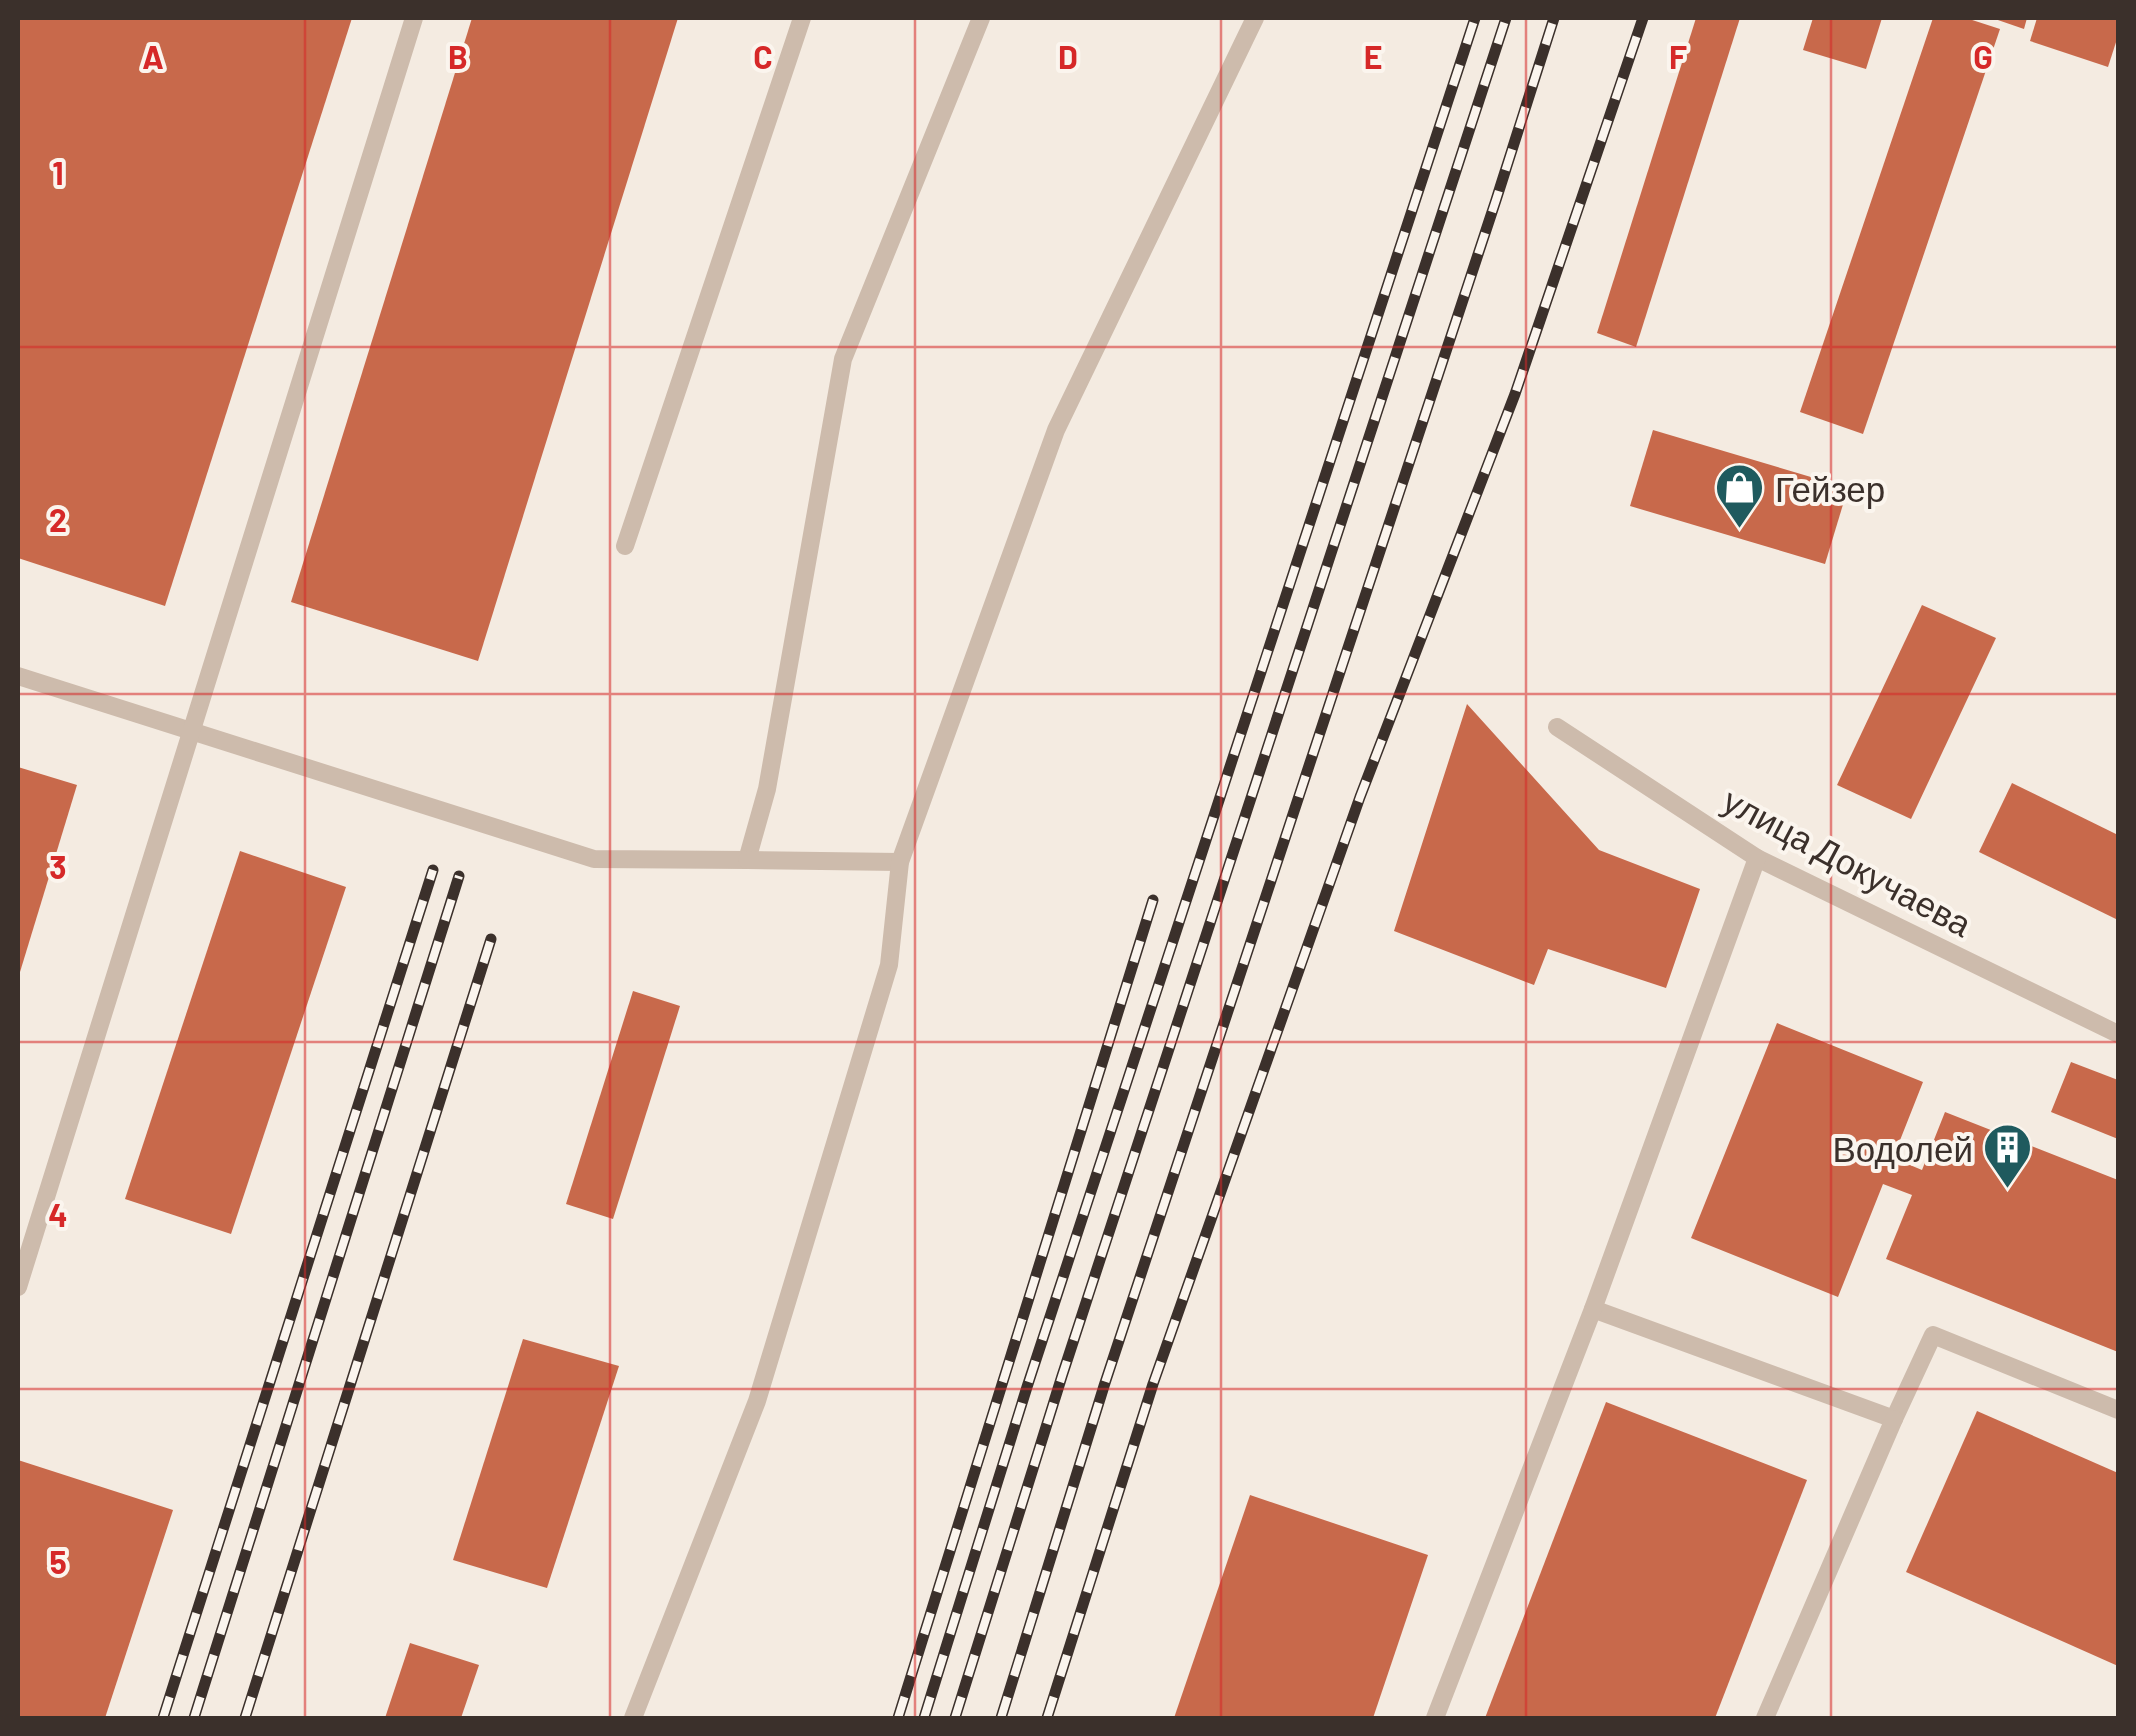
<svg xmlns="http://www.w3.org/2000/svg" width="2136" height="1736" font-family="Barlow,sans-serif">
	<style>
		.building { fill: #c8694b }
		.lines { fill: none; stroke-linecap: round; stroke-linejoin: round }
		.service { stroke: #cdbbac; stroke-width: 18 }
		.rail-casing { stroke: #3b302b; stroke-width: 11 }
		.rail { stroke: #fbf5ee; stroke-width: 8; stroke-dasharray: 22; stroke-linecap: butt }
		.grid { fill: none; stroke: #d62828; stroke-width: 2.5; stroke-opacity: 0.55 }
		.labels { text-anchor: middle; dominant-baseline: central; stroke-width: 8; stroke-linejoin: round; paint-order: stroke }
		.poi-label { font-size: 35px; fill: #3b302b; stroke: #fbf5ee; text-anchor: start }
		.street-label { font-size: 35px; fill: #3b302b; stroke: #fbf5ee }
		.grid-label { font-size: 32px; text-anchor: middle; font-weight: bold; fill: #d62828; stroke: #fbf5ee; stroke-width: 8; stroke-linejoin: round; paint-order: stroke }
	</style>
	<rect width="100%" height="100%" fill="#f4ebe1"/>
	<g class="building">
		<path d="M 18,18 L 352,18 L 165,606 L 18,558 Z"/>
		<path d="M 472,18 L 678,18 L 478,661 L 291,602 Z"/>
		<path d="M 1696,18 L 1740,18 L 1636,347 L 1597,333 Z"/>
		<path d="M 1813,18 L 1882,18 L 1866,69 L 1803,50 Z"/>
		<path d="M 1933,18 L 1966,18 L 2000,29 L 1863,434 L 1800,412 Z"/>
		<path d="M 1992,18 L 2027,18 L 2024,29 Z"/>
		<path d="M 2037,18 L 2118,18 L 2118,36 L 2108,67 L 2030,41 Z"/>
		<path d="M 1653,430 L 1848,488 L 1825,564 L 1630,506 Z"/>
		<path d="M 1922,605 L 1996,638 L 1911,819 L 1837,785 Z"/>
		<path d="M 1467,704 L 1599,850 L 1700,889 L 1666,988 L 1548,949 L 1534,985 L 1394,931 Z"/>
		<path d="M 18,767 L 77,785 L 20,972 L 18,971 Z"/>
		<path d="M 2012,783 L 2118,835 L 2118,920 L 1979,852 Z"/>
		<path d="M 240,851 L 346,887 L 231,1234 L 125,1199 Z"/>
		<path d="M 633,991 L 680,1006 L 613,1219 L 566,1204 Z"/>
		<path d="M 1777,1023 L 1923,1082 L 1893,1158 L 1922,1170 L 1945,1112 L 2118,1180 L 2118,1352 L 1886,1259 L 1912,1195 L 1883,1184 L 1838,1297 L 1691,1238 Z"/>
		<path d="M 2071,1062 L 2118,1080 L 2118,1139 L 2051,1112 Z"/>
		<path d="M 523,1339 L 619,1366 L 547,1588 L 453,1560 Z"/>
		<path d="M 1606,1402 L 1807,1480 L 1715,1718 L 1485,1718 Z"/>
		<path d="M 1977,1411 L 2118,1473 L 2118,1666 L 1906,1572 Z"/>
		<path d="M 18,1460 L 173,1510 L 105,1718 L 18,1718 Z"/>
		<path d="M 1250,1495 L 1428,1555 L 1373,1718 L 1174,1718 Z"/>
		<path d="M 410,1643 L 479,1665 L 461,1718 L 385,1718 Z"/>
	</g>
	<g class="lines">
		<g class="service">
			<path d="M 625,546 L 802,18"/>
			<path d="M 18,676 L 594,859 L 747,860 L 767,789 L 843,359 L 981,18"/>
			<path d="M 1557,727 L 1757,858 L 2118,1034"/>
			<path d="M 747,860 L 900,862"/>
			<path d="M 18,1287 L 414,18"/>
			<path d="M 1593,1309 L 1894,1419 L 1933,1335 L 2118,1410"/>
			<path d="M 633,1718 L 757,1401 L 889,965 L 900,862 L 1056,430 L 1255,18"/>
			<path d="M 1435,1718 L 1593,1309 L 1757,858"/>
			<path d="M 1765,1718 L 1894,1419"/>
		</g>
		<defs>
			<g id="rail">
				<path d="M 163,1718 L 433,870"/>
				<path d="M 194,1718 L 459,876"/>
				<path d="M 245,1718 L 491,939"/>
				<path d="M 898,1718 L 1153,900"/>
				<path d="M 924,1718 L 1027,1387 L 1475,18"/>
				<path d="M 955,1718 L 1062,1376 L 1506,18"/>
				<path d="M 1001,1718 L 1104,1386 L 1496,200 L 1554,18"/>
				<path d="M 1047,1718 L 1153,1384 L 1360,797 L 1515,394 L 1643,18"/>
			</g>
		</defs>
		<use href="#rail" class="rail-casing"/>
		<use href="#rail" class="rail"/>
	</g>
	<path class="grid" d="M 305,18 L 305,1718M 610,18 L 610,1718M 915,18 L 915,1718M 1221,18 L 1221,1718M 1526,18 L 1526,1718M 1831,18 L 1831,1718M 18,347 L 2118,347M 18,694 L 2118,694M 18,1042 L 2118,1042M 18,1389 L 2118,1389"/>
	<defs>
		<symbol id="shop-pin" viewBox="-11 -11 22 30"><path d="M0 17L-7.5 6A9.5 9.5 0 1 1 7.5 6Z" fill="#1f5a5e" stroke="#fbf5ee"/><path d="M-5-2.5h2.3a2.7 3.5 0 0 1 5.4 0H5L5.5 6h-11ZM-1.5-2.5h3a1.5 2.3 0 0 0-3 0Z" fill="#fff"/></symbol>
		<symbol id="building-pin" viewBox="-11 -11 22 30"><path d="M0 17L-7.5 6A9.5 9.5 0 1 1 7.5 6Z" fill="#1f5a5e" stroke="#fbf5ee"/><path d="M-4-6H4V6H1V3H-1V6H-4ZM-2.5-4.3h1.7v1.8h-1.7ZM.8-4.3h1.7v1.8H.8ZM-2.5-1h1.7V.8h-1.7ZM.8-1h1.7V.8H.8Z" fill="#fff"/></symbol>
	</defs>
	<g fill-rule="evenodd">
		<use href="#shop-pin" x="1712" y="460" width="55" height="75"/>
		<use href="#building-pin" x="1980" y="1120" width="55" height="75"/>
	</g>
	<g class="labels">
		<g class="poi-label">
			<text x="1775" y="488">Гейзер</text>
			<text x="1973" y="1148" text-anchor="end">Водолей</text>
		</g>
		<g class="street-label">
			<text transform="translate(1848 861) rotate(28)">улица Докучаева</text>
		</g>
	</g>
	<g class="grid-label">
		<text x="153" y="69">A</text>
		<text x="458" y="69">B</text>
		<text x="763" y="69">C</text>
		<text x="1068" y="69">D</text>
		<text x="1373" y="69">E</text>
		<text x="1678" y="69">F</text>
		<text x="1983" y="69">G</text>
		<text x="58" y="185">1</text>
		<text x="58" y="532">2</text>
		<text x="58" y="879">3</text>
		<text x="58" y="1227">4</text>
		<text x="58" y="1574">5</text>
	</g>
	<rect width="2136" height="1736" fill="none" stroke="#3b302b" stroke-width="40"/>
</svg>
